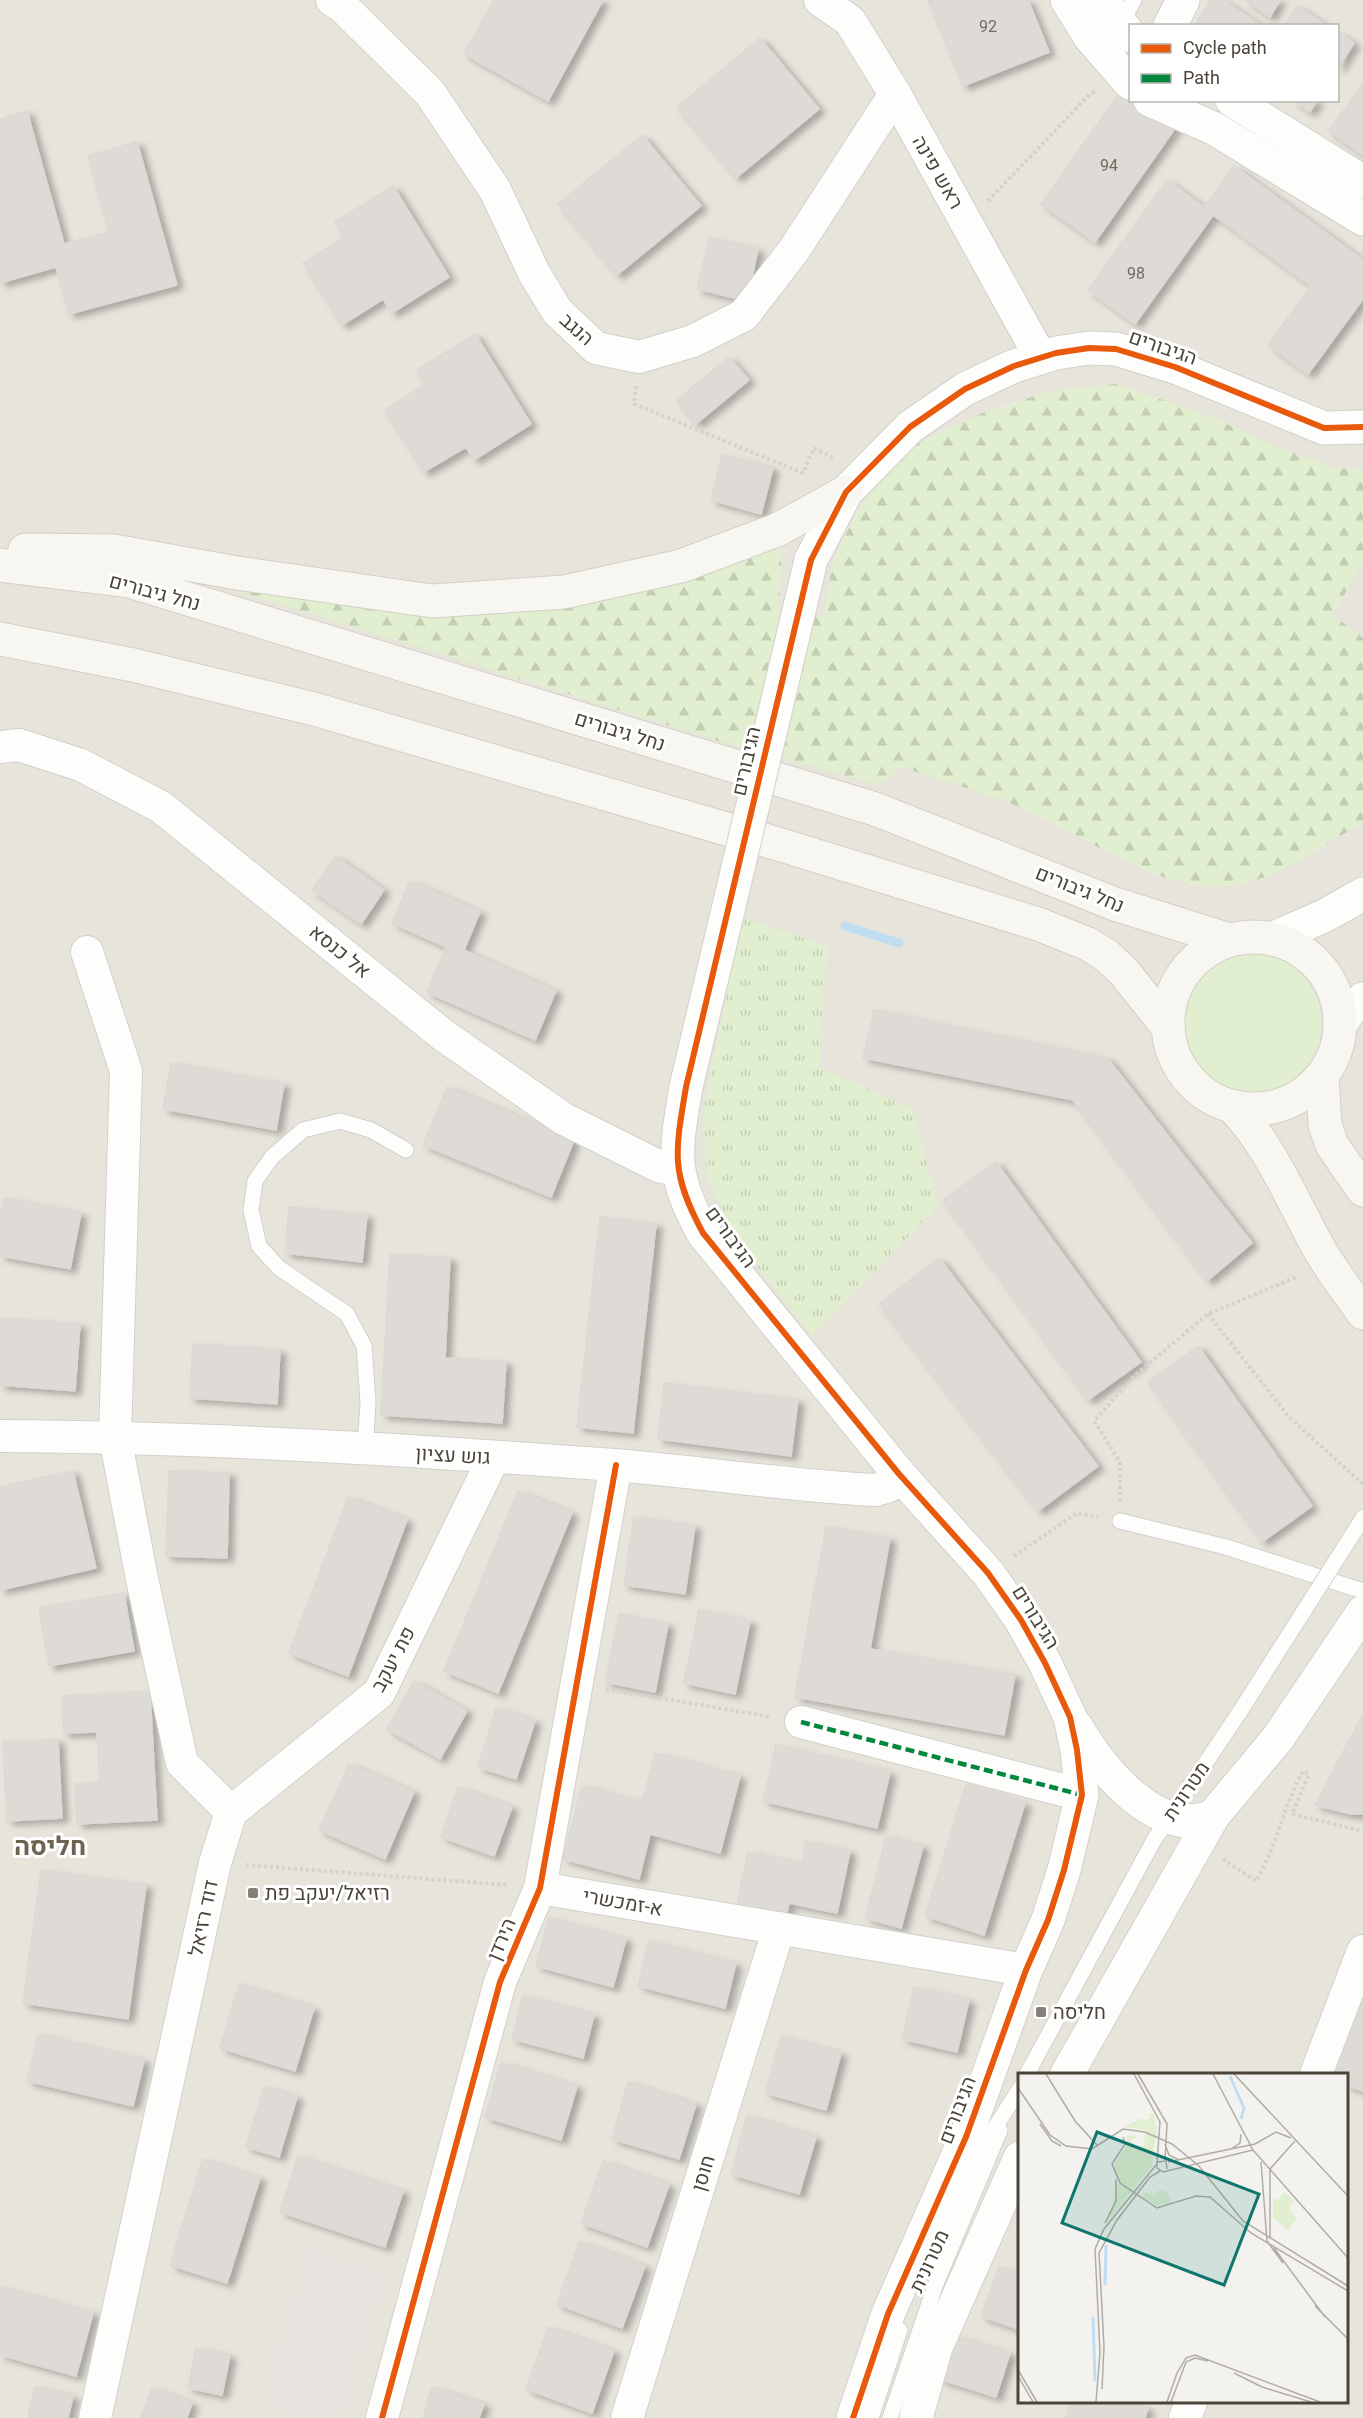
<svg xmlns="http://www.w3.org/2000/svg" width="1363" height="2418" font-family="Roboto,Heebo,sans-serif">
	<style>
		.residential { fill: #e7e4dc; fill-rule: evenodd }
		.green { fill: #e1eecf }
		.forest { fill: url(#forest-firs) }
		.park { fill: url(#park-tufts) }
		.parking { fill: #e6e3df }
		.lines { fill: none; stroke-linecap: round; stroke-linejoin: round }
		.stream { stroke: #c0ddf1; stroke-width: 9 }
		.building { fill: #dedbd6; stroke: #dcd9d4; stroke-width: 1.5; filter: url(#shadow) }
		.service-casing { stroke: #d2d0cb; stroke-width: 17 }
		.minor-casing { stroke: #d2d0cb; stroke-width: 34 }
		.tertiary-casing { stroke: #d2d0cb; stroke-width: 35 }
		.secondary-casing { stroke: #d3cfc5; stroke-width: 35 }
		.path { stroke: #d3d2cc; stroke-width: 4; stroke-dasharray: 3 3; stroke-linecap: butt }
		.service { stroke: #fdfdfc; stroke-width: 15 }
		.minor { stroke: #fdfdfc; stroke-width: 32 }
		.tertiary { stroke: #fdfdfc; stroke-width: 33 }
		.secondary { stroke: #f7f6f1; stroke-width: 33 }
		.service-bridge-casing { stroke: #d2d0cb; stroke-width: 17; stroke-linecap: butt }
		.tertiary-bridge-casing { stroke: #d2d0cb; stroke-width: 35; stroke-linecap: butt }
		.service-bridge { stroke: #fdfdfc; stroke-width: 15 }
		.tertiary-bridge { stroke: #fdfdfc; stroke-width: 33 }
		.quiet { stroke: #00873e; stroke-width: 4.5; stroke-dasharray: 9 4.5; stroke-linecap: butt }
		.cycleway-casing { stroke: #fff; stroke-width: 10 }
		.cycleway { stroke: #e8590c; stroke-width: 6 }
		.poi-dot { fill: #868178; stroke: #fff; stroke-width: 2 }
		.labels { text-anchor: middle; dominant-baseline: central; stroke-width: 6; stroke-linejoin: round; paint-order: stroke }
		.number-label { font-size: 16px; fill: #706a61 }
		.street-label { font-size: 20px; fill: #4b4439; stroke: #fff }
		.poi-label { font-size: 20px; fill: #4b4439; stroke: #fff; text-anchor: start }
		.district-label { font-size: 26px; font-weight: bold; fill: #6e6250; stroke: #fff }
		.inset-river { fill: none; stroke: #c0ddf1; stroke-width: 3 }
		.inset-road { fill: none; stroke: #b0aca6; stroke-width: 1.5 }
		.view { fill: #0f766e; fill-opacity: 0.15; stroke: #0f766e; stroke-width: 3 }
		.inset-edge { fill: none; stroke: #4b4439; stroke-width: 3 }
	</style>
	<defs>
		<pattern id="forest-firs" width="22" height="20" patternUnits="userSpaceOnUse" patternTransform="scale(1.5)"><rect width="22" height="20" fill="#e1eecf"/><path d="M5 1l3.5 6h-7zM16 11l3.5 6h-7z" fill="#c3cdb2"/></pattern>
		<pattern id="park-tufts" width="24" height="20" patternUnits="userSpaceOnUse" patternTransform="scale(1.5)"><rect width="24" height="20" fill="#e1eecf"/><path d="M3 7l-1-3M5 7V3M7 7l1-3M15 17l-1-3M17 17v-4M19 17l1-3" fill="none" stroke="#c3cdb2"/></pattern>
		<filter id="shadow"><feDropShadow dx="6" dy="4" stdDeviation="3" flood-color="#0004"/></filter>
	</defs>
	<rect width="100%" height="100%" fill="#f4f2ee"/>
	<path class="residential" d="M 0,0 L 1363,0 L 1363,2418 L 0,2418 ZM 1130,26 L 1338,26 L 1338,100 L 1130,100 ZM 1020,2074 L 1346,2074 L 1346,2402 L 1020,2402 Z"/>
	<circle class="green" cx="1251" cy="1023" r="70"/>
	<path class="forest" d="M 1115,384 L 1202,413 L 1278,447 L 1336,469 L 1363,468 L 1363,562 L 1333,615 L 1363,638 L 1363,824 C 1317,845 1280,881 1228,886 C 1159,894 1079,831 1017,806 C 980,791 939,780 901,767 L 878,785 L 719,741 L 209,582 L 441,615 L 502,614 L 558,608 L 782,538 L 779,617 L 823,616 L 834,558 L 859,508 L 911,446 L 983,413 L 1046,392 Z"/>
	<path class="park" d="M 742,918 L 827,945 L 819,1067 L 912,1108 L 938,1206 L 812,1336 L 733,1235 L 706,1174 L 704,1107 Z"/>
	<path class="parking" d="M 308,2248 L 386,2273 L 341,2418 L 307,2418 L 260,2403 Z"/>
	<g class="lines">
		<path class="stream" d="M 845,926 L 899,943"/>
	</g>
	<g class="building">
		<path d="M 494,0 L 603,0 L 548,101 L 464,54 Z"/>
		<path d="M 928,0 L 1028,0 L 1049,52 L 963,86 Z"/>
		<path d="M 1211,0 L 1223,0 L 1262,26 L 1194,26 Z"/>
		<path d="M 1245,0 L 1280,0 L 1270,17 Z"/>
		<path d="M 1297,6 L 1327,26 L 1284,26 Z"/>
		<path d="M 1338,32 L 1354,43 L 1338,69 Z"/>
		<path d="M 760,38 L 819,109 L 736,178 L 677,107 Z"/>
		<path d="M 1363,83 L 1363,155 L 1329,131 Z"/>
		<path d="M 1122,89 L 1130,94 L 1130,100 L 1139,100 L 1176,127 L 1095,242 L 1041,204 Z"/>
		<path d="M 1293,100 L 1317,100 L 1310,112 Z"/>
		<path d="M 27,111 L 64,244 L 109,232 L 88,156 L 137,142 L 177,285 L 69,314 L 56,267 L 0,283 L 0,119 Z"/>
		<path d="M 642,135 L 701,206 L 617,275 L 558,204 Z"/>
		<path d="M 1234,166 L 1363,260 L 1363,299 L 1308,374 L 1268,345 L 1311,286 L 1213,215 L 1135,324 L 1088,290 L 1167,180 L 1204,207 Z"/>
		<path d="M 393,186 L 449,277 L 392,313 L 383,299 L 342,325 L 303,263 L 344,237 L 335,222 Z"/>
		<path d="M 709,238 L 758,249 L 747,301 L 697,289 Z"/>
		<path d="M 475,334 L 531,424 L 474,460 L 466,447 L 424,472 L 385,410 L 426,384 L 417,370 Z"/>
		<path d="M 729,357 L 749,380 L 696,424 L 677,400 Z"/>
		<path d="M 722,455 L 773,468 L 761,514 L 711,500 Z"/>
		<path d="M 335,856 L 384,890 L 361,924 L 312,890 Z"/>
		<path d="M 410,881 L 480,912 L 464,950 L 556,991 L 535,1040 L 427,992 L 446,947 L 392,923 Z"/>
		<path d="M 874,1010 L 1108,1059 L 1252,1243 L 1207,1281 L 1073,1100 L 863,1058 Z"/>
		<path d="M 171,1063 L 284,1084 L 276,1130 L 163,1109 Z"/>
		<path d="M 447,1087 L 574,1140 L 551,1197 L 423,1145 Z"/>
		<path d="M 996,1162 L 1141,1362 L 1088,1400 L 943,1200 Z"/>
		<path d="M 4,1198 L 81,1213 L 70,1269 L 0,1256 L 0,1219 Z"/>
		<path d="M 289,1207 L 367,1215 L 362,1262 L 285,1253 Z"/>
		<path d="M 600,1217 L 656,1224 L 633,1433 L 577,1427 Z"/>
		<path d="M 390,1254 L 450,1258 L 445,1358 L 506,1362 L 502,1423 L 381,1415 Z"/>
		<path d="M 939,1258 L 1098,1466 L 1038,1511 L 879,1304 Z"/>
		<path d="M 0,1318 L 80,1324 L 75,1391 L 0,1385 Z"/>
		<path d="M 193,1344 L 280,1350 L 277,1404 L 190,1398 Z"/>
		<path d="M 1198,1346 L 1312,1506 L 1262,1542 L 1148,1382 Z"/>
		<path d="M 664,1383 L 798,1400 L 791,1456 L 658,1439 Z"/>
		<path d="M 73,1471 L 96,1568 L 0,1590 L 0,1487 Z"/>
		<path d="M 169,1471 L 229,1473 L 227,1558 L 166,1556 Z"/>
		<path d="M 518,1491 L 572,1513 L 498,1693 L 444,1671 Z"/>
		<path d="M 348,1497 L 407,1520 L 348,1676 L 289,1653 Z"/>
		<path d="M 634,1517 L 695,1526 L 685,1594 L 624,1585 Z"/>
		<path d="M 826,1527 L 890,1538 L 870,1649 L 1015,1675 L 1004,1735 L 795,1697 Z"/>
		<path d="M 124,1593 L 134,1651 L 49,1666 L 39,1608 Z"/>
		<path d="M 699,1610 L 750,1621 L 735,1694 L 684,1683 Z"/>
		<path d="M 619,1614 L 668,1624 L 655,1692 L 605,1682 Z"/>
		<path d="M 414,1681 L 467,1711 L 440,1759 L 387,1729 Z"/>
		<path d="M 150,1692 L 157,1820 L 77,1824 L 75,1784 L 100,1783 L 97,1732 L 64,1733 L 62,1696 Z"/>
		<path d="M 496,1708 L 535,1721 L 516,1779 L 478,1767 Z"/>
		<path d="M 1363,1714 L 1363,1814 L 1350,1814 L 1315,1805 Z"/>
		<path d="M 58,1740 L 62,1818 L 7,1821 L 3,1742 Z"/>
		<path d="M 776,1745 L 890,1772 L 877,1828 L 763,1801 Z"/>
		<path d="M 655,1753 L 740,1776 L 720,1853 L 650,1834 L 639,1879 L 563,1859 L 582,1786 L 642,1802 Z"/>
		<path d="M 349,1764 L 414,1792 L 385,1859 L 319,1830 Z"/>
		<path d="M 966,1785 L 1025,1803 L 984,1935 L 925,1916 Z"/>
		<path d="M 458,1787 L 512,1807 L 494,1856 L 441,1837 Z"/>
		<path d="M 886,1836 L 923,1846 L 901,1928 L 865,1918 Z"/>
		<path d="M 806,1841 L 850,1851 L 837,1913 L 789,1903 L 785,1921 L 736,1910 L 748,1852 L 802,1864 Z"/>
		<path d="M 41,1870 L 146,1885 L 128,2019 L 23,2003 Z"/>
		<path d="M 549,1918 L 626,1939 L 613,1987 L 536,1966 Z"/>
		<path d="M 649,1941 L 736,1963 L 725,2008 L 638,1986 Z"/>
		<path d="M 1363,1982 L 1363,2091 L 1346,2085 L 1346,2074 L 1328,2074 Z"/>
		<path d="M 239,1984 L 314,2008 L 295,2071 L 220,2048 Z"/>
		<path d="M 914,1987 L 969,2000 L 957,2052 L 902,2039 Z"/>
		<path d="M 523,1996 L 594,2015 L 583,2058 L 512,2039 Z"/>
		<path d="M 38,2034 L 144,2060 L 133,2106 L 27,2081 Z"/>
		<path d="M 781,2036 L 841,2053 L 826,2110 L 765,2093 Z"/>
		<path d="M 501,2063 L 577,2086 L 561,2140 L 485,2117 Z"/>
		<path d="M 628,2082 L 696,2104 L 679,2159 L 612,2139 Z"/>
		<path d="M 264,2087 L 297,2097 L 279,2157 L 246,2147 Z"/>
		<path d="M 747,2116 L 816,2137 L 799,2194 L 731,2174 Z"/>
		<path d="M 298,2156 L 403,2191 L 385,2247 L 280,2212 Z"/>
		<path d="M 203,2159 L 260,2178 L 227,2283 L 170,2265 Z"/>
		<path d="M 603,2161 L 669,2185 L 647,2247 L 581,2223 Z"/>
		<path d="M 579,2242 L 645,2266 L 622,2328 L 557,2304 Z"/>
		<path d="M 999,2267 L 1020,2274 L 1020,2330 L 981,2316 Z"/>
		<path d="M 0,2287 L 93,2313 L 76,2376 L 0,2355 Z"/>
		<path d="M 548,2327 L 614,2351 L 592,2413 L 526,2389 Z"/>
		<path d="M 952,2336 L 1010,2353 L 996,2397 L 939,2379 Z"/>
		<path d="M 196,2348 L 230,2355 L 222,2395 L 188,2388 Z"/>
		<path d="M 35,2387 L 73,2396 L 68,2418 L 28,2418 Z"/>
		<path d="M 432,2387 L 484,2404 L 479,2418 L 423,2418 Z"/>
		<path d="M 152,2388 L 192,2403 L 187,2418 L 141,2418 Z"/>
		<path d="M 1071,2402 L 1128,2402 L 1148,2408 L 1145,2418 L 1066,2418 Z"/>
	</g>
	<g class="lines">
		<defs>
			<g id="service">
				<path d="M 1120,26 L 1134,0"/>
				<path d="M 365,1450 L 368,1402 L 364,1346 L 347,1314 L 279,1268 L 259,1246 L 251,1210 L 255,1181 L 272,1157 L 303,1130 L 340,1121 L 371,1130 L 406,1150"/>
				<path d="M 1120,1521 L 1226,1547 L 1363,1591"/>
				<path d="M 1027,2074 L 1154,1840 L 1241,1710"/>
				<path d="M 924,2272 L 982,2148 L 1020,2088"/>
				<path d="M 871,2418 L 900,2330"/>
				<path d="M 890,2418 L 935,2286 L 1000,2130"/>
			</g>
			<g id="minor">
				<path d="M 332,0 L 343,7 L 430,93 L 495,190 L 534,273 L 557,311 L 596,348 L 639,357 L 693,341 L 744,315 L 794,250 L 895,94"/>
				<path d="M 820,0 L 850,21 L 895,94 L 1041,358"/>
				<path d="M 0,747 L 19,745 L 81,765 L 161,807 L 443,1035 L 564,1119 L 658,1166 L 677,1170"/>
				<path d="M 87,952 L 126,1071 L 115,1437 L 142,1579 L 182,1763 L 231,1812"/>
				<path d="M 0,1436 C 205,1437 410,1450 614,1465 C 702,1472 788,1486 876,1490 L 889,1486 L 899,1474"/>
				<path d="M 801,1722 L 1082,1795"/>
				<path d="M 231,1812 L 379,1693 L 494,1457"/>
				<path d="M 540,1888 L 1026,1970"/>
				<path d="M 1316,2074 L 1363,1951"/>
				<path d="M 95,2418 L 215,1863 L 231,1812"/>
				<path d="M 382,2418 L 500,1982 L 540,1888 L 616,1465"/>
				<path d="M 627,2418 L 779,1928"/>
				<path d="M 1185,2418 L 1191,2402"/>
			</g>
			<g id="tertiary">
				<path d="M 1067,0 L 1090,37 L 1130,83"/>
				<path d="M 1103,0 L 1130,36"/>
				<path d="M 1170,26 L 1183,0"/>
				<path d="M 1150,100 L 1215,129 L 1363,219"/>
				<path d="M 1232,100 L 1363,182"/>
				<path d="M 811,560 L 846,492 L 910,427 L 965,389 L 1014,366 L 1056,353 L 1089,348 L 1116,349 L 1175,367 L 1324,428 L 1363,427"/>
				<path d="M 1272,939 L 1324,916 L 1363,894"/>
				<path d="M 1340,1026 L 1348,1012 L 1363,999"/>
				<path d="M 686,1087 C 675,1153 670,1172 703,1233 L 899,1474 L 988,1573 L 1021,1620 L 1045,1663 L 1070,1717 L 1077,1750 L 1082,1795 L 1064,1870 L 1048,1920 L 1026,1970 L 966,2137 L 888,2314 L 853,2418"/>
				<path d="M 1076,1726 C 1101,1769 1157,1840 1213,1816"/>
				<path d="M 1067,2074 L 1213,1816 L 1278,1738 L 1363,1612"/>
				<path d="M 916,2418 L 936,2347 L 1020,2158"/>
			</g>
			<g id="secondary">
				<path d="M 25,550 L 114,551 L 237,573 L 432,601 L 564,592 L 681,566 L 777,530 L 846,492"/>
				<path d="M 0,565 L 129,581 L 875,809 L 1115,904 L 1229,940"/>
				<path d="M 0,639 L 133,665 L 314,709 L 778,844 L 1038,924 L 1088,944 L 1107,956 L 1124,972 L 1167,1026"/>
				<circle cx="1254" cy="1023" r="86"/>
				<path d="M 1322,1076 L 1325,1125 L 1332,1145 L 1363,1190"/>
				<path d="M 1233,1107 C 1272,1148 1293,1203 1321,1252 C 1333,1273 1349,1293 1363,1313"/>
			</g>
		</defs>
		<use href="#service" class="service-casing"/>
		<use href="#minor" class="minor-casing"/>
		<use href="#tertiary" class="tertiary-casing"/>
		<use href="#secondary" class="secondary-casing"/>
		<g class="path">
			<path d="M 988,201 L 1090,94 L 1097,91"/>
			<path d="M 636,386 L 634,404 L 803,473 L 814,448 L 835,459"/>
			<path d="M 1208,1314 L 1289,1417 L 1363,1484"/>
			<path d="M 1120,1501 L 1120,1462 L 1094,1421 L 1134,1376 L 1208,1314 L 1299,1276"/>
			<path d="M 1014,1556 L 1077,1513 L 1098,1517"/>
			<path d="M 606,1689 L 771,1717"/>
			<path d="M 1223,1859 L 1256,1881 C 1278,1844 1283,1806 1303,1771 L 1309,1774 L 1292,1814 L 1363,1831"/>
			<path d="M 246,1865 L 508,1885"/>
		</g>
		<use href="#service" class="service"/>
		<use href="#minor" class="minor"/>
		<use href="#tertiary" class="tertiary"/>
		<use href="#secondary" class="secondary"/>
		<defs>
			<path id="service-bridge" d="M 1241,1710 L 1363,1518"/>
			<path id="tertiary-bridge" d="M 686,1087 L 811,560"/>
		</defs>
		<use href="#service-bridge" class="service-bridge-casing"/>
		<use href="#tertiary-bridge" class="tertiary-bridge-casing"/>
		<use href="#service-bridge" class="service-bridge"/>
		<use href="#tertiary-bridge" class="tertiary-bridge"/>
		<path class="quiet" d="M 801,1722 L 1082,1795"/>
		<defs>
			<g id="cycleway">
				<path d="M 382,2418 L 500,1982 L 540,1888 L 616,1465"/>
				<path d="M 853,2418 L 888,2314 L 966,2137 L 1026,1970 L 1048,1920 L 1064,1870 L 1082,1795 L 1077,1750 L 1070,1717 L 1045,1663 L 1021,1620 L 988,1573 L 899,1474 L 703,1233 C 670,1172 675,1153 686,1087 L 811,560 L 846,492 L 910,427 L 965,389 L 1014,366 L 1056,353 L 1089,348 L 1116,349 L 1175,367 L 1324,428 L 1363,427"/>
			</g>
		</defs>
		<use href="#cycleway" class="cycleway-casing"/>
		<use href="#cycleway" class="cycleway"/>
	</g>
	<g class="poi-dot">
		<rect x="247" y="1887" width="12" height="12" rx="3"/>
		<rect x="1035" y="2006" width="12" height="12" rx="3"/>
	</g>
	<g class="labels">
		<g class="number-label">
			<text x="988" y="26">92</text>
			<text x="1109" y="165">94</text>
			<text x="1136" y="273">98</text>
		</g>
		<g class="street-label">
			<text transform="translate(938 172) rotate(60)">ראש פינה</text>
			<text transform="translate(577 329) rotate(42)">הנגב</text>
			<text transform="translate(1163 347) rotate(19)">הגיבורים</text>
			<text transform="translate(155 592) rotate(15)">נחל גיבורים</text>
			<text transform="translate(620 731) rotate(17)">נחל גיבורים</text>
			<text transform="translate(746 761) rotate(-77)">הגיבורים</text>
			<text transform="translate(1080 889) rotate(22)">נחל גיבורים</text>
			<text transform="translate(340 951) rotate(39)">אל כנסא</text>
			<text transform="translate(731 1237) rotate(54)">הגיבורים</text>
			<text transform="translate(453 1455) rotate(3)">גוש עציון</text>
			<text transform="translate(1036 1617) rotate(58)">הגיבורים</text>
			<text transform="translate(393 1659) rotate(-62)">פת יעקב</text>
			<text transform="translate(1186 1791) rotate(-56)">מטרונית</text>
			<text transform="translate(623 1902) rotate(10)">א-זמכשרי</text>
			<text transform="translate(203 1918) rotate(-78)">דוד רזיאל</text>
			<text transform="translate(501 1939) rotate(-67)">הירדן</text>
			<text transform="translate(957 2110) rotate(-69)">הגיבורים</text>
			<text transform="translate(703 2173) rotate(-73)">חוסן</text>
			<text transform="translate(929 2261) rotate(-65)">מטרונית</text>
		</g>
		<g class="poi-label">
			<text x="265" y="1893">רזיאל/יעקב פת</text>
			<text x="1053" y="2012">חליסה</text>
		</g>
		<g class="district-label">
			<text x="50" y="1846">חליסה</text>
		</g>
	</g>
	<g transform="translate(1018 2073)">
		<rect width="330" height="330" fill="#f4f2ee"/>
		<path d="M 266,119 L 276,127 L 271,134 L 279,146 L 270,157 L 255,145 L 255,125 L 260,127 Z" fill="#e1eecf"/>
		<path d="M 135,40 L 139,55 L 134,92 L 88,151 L 100,111 L 105,114 L 97,100 L 97,90 L 109,72 L 109,63 L 120,62 L 113,68 L 119,76 L 128,71 L 125,66 L 130,57 L 106,54 L 124,45 L 127,48 L 133,44 L 130,41 Z" fill="#e1eecf"/>
		<path d="M 141,117 L 148,118 L 154,130 L 140,133 L 124,124 L 128,119 L 136,123 Z" fill="#e1eecf"/>
		<path class="inset-river" d="M 212,3 L 226,35 L 223,46M 87,212 L 88,172M 75,244 L 77,308"/>
		<path class="inset-road" d="M 28,1 L 57,48 L 79,72M 116,1 L 142,49 L 139,89M 120,1 L 149,51 L 147,87M 195,1 L 235,77 L 330,185M 216,1 L 330,123M 0,15 L 32,62 L 48,73 L 74,76 L 105,56 L 127,59 L 154,71 L 181,93 L 225,148 L 330,213M 22,51 L 34,68 L 43,73M 105,64 L 107,71 L 94,91 L 102,110 L 139,135 L 178,123 L 192,124 L 233,160 L 330,218M 147,71 L 151,82 L 161,87M 213,76 L 222,70 L 223,61M 150,89 L 237,71 L 258,59 L 273,65M 243,89 L 249,168 L 265,190M 149,96 L 148,88 L 139,89 L 139,95 L 145,99 L 235,77M 252,96 L 252,166M 252,96 L 277,68M 87,150 L 98,128 L 98,106M 256,175 L 307,244M 297,233 L 330,266M 0,297 L 19,329M 216,300 L 244,314 L 293,329M 0,303 L 15,329M 84,316 L 86,273 L 81,180 L 99,147 L 132,104 L 142,98M 78,329 L 82,280 L 77,176 L 86,156 L 138,92M 149,329 L 159,300 L 168,285 L 177,282 L 302,329M 153,329 L 168,289 L 177,285 L 190,288"/>
		<path class="view" d="M 79,59 L 241,121 L 206,212 L 44,150 Z"/>
		<rect width="330" height="330" class="inset-edge"/>
	</g>
	<rect x="1129" y="24" width="210" height="78" fill="#ffffff" stroke="#b7b4b0" stroke-width="1.5"/>
	<rect x="1141" y="44" width="30" height="9" fill="#e8590c" stroke="#b7b4b0" stroke-width="1.5"/>
	<text x="1183" y="54" font-size="18" fill="#4b4439">Cycle path</text>
	<rect x="1141" y="74" width="30" height="9" fill="#00873e" stroke="#b7b4b0" stroke-width="1.5"/>
	<text x="1183" y="84" font-size="18" fill="#4b4439">Path</text>
</svg>
